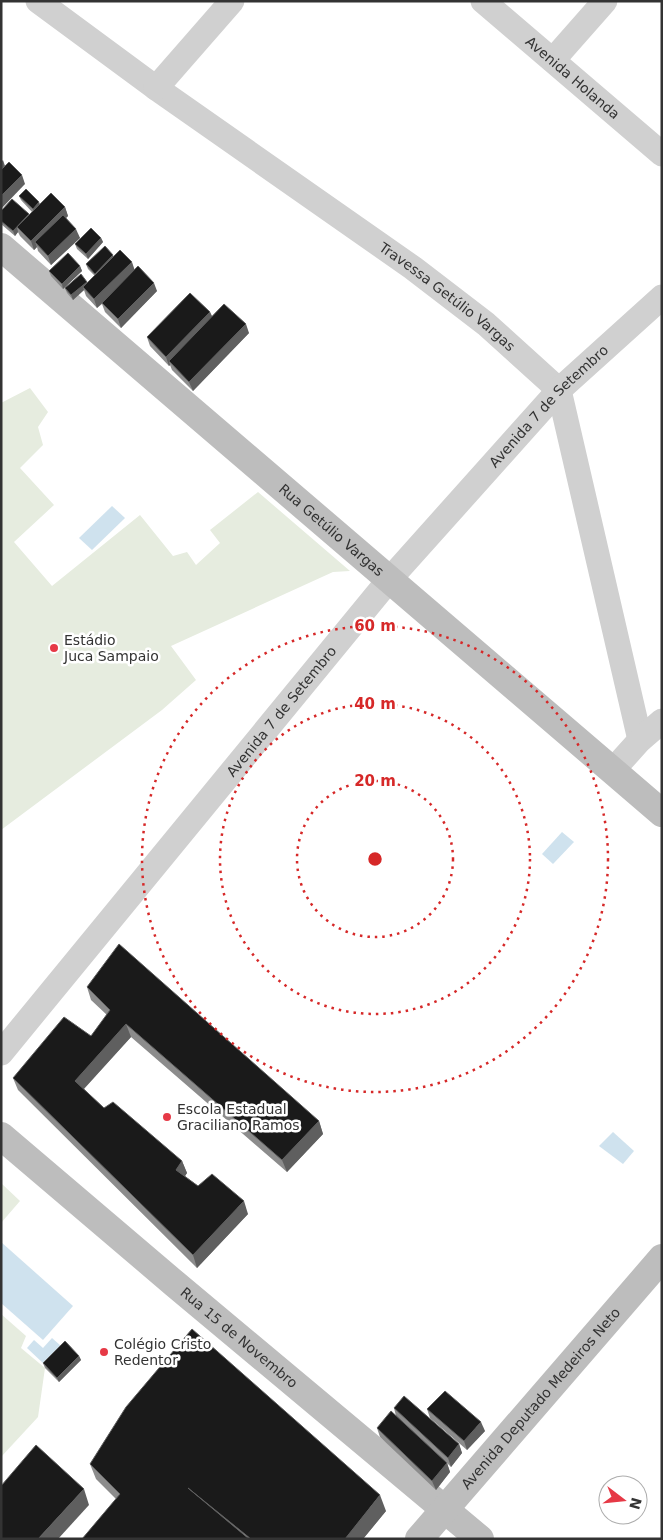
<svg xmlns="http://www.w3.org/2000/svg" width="663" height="1540" font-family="'DejaVu Sans',sans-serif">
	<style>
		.green { fill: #e6ecdf }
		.water { fill: #cfe2ee }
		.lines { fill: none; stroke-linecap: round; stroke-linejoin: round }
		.street { stroke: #d0d0d0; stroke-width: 25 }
		.secondary { stroke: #bdbdbd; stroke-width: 28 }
		.wall { fill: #8c8c8c }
		.shaded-wall { fill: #5f5f5f }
		.building { fill: #1a1a1a; stroke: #5f5f5f }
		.ring { fill: none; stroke: #d62828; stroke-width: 2.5; stroke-dasharray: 2.5 5 }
		.poi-dot { fill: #e63946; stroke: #fff; stroke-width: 2 }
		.labels { text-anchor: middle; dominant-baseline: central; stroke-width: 5; stroke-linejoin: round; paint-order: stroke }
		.street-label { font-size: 14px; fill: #333; stroke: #fff }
		.poi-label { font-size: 14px; fill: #333; stroke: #fff; text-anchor: start }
		.centre { fill: #d62828; stroke: #fff; stroke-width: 2.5 }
		.ring-label { font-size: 15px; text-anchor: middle; font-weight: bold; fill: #d62828; stroke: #fff; stroke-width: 5; stroke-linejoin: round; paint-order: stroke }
	</style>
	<rect width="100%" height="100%" fill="#fff"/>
	<g class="green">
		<path d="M 30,388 L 48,412 L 38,427 L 43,445 L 20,468 L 54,505 L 14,542 L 52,586 L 140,515 L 173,556 L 187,552 L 196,565 L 220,543 L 210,530 L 258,492 L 350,571 L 333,572 L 171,646 L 196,680 L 162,710 L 1,830 L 1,403 Z"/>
		<path d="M 1,1183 L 20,1201 L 1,1223 Z"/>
		<path d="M 1,1314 L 26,1336 L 21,1348 L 45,1368 L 38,1417 L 1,1457 Z"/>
	</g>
	<g class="water">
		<path d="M 112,506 L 125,518 L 92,550 L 79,538 Z"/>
		<path d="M 562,832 L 574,842 L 553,864 L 542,854 Z"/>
		<path d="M 613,1132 L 634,1151 L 623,1164 L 599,1146 Z"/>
		<path d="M 1,1242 L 73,1306 L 43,1340 L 1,1303 Z"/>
		<path d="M 52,1338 L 61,1346 L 44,1364 L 27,1348 L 34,1340 L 43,1348 Z"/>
	</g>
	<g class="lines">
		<g class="street">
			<path id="s1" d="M 38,1 L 156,88 L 413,268 L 486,324 L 559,390 L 640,740"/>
			<path id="s2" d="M 483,1 L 662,154"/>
			<path d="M 553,60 L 605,1"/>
			<path d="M 156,88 L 232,1"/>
			<path d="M 613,770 L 640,740 L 662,721"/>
			<path id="s3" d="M 1,1053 L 389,580 L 559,390 L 662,297"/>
		</g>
		<g class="secondary">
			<path id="s4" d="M 1,247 L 662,813"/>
			<path id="s5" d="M 1,1136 L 175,1284 L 480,1539"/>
			<path id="s6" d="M 419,1539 L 662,1258"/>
		</g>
	</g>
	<g class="wall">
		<path d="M 19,196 L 40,204 L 65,207 L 68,216 L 66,218 L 80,238 L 51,265 L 38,251 L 37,247 L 34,250 L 20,236 L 18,232 L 15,236 L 1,224 L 1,211 L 29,214 L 29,215 L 32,212 L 21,200 Z"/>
		<path d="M 101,238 L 103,242 L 88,259 L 77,249 L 75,244 Z"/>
		<path d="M 114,257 L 135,270 L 157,291 L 121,328 L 105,312 L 102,304 L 97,308 L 86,296 L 84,290 L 73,300 L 67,293 L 65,288 L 87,282 L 87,283 L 95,276 L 88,269 L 86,264 Z"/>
		<path d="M 80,266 L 82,271 L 63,289 L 51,276 L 49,271 Z"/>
		<path d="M 210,312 L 212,316 L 249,333 L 193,391 L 172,370 L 170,365 L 169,366 L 150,346 L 147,337 Z"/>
		<path d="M 87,987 L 319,1121 L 323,1134 L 287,1172 L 131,1037 L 84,1089 L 104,1108 L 182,1161 L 187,1173 L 185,1176 L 198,1186 L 248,1214 L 197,1268 L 18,1090 L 13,1078 L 91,1036 L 107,1015 L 91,1000 Z"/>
		<path d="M 79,1356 L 81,1360 L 59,1382 L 45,1368 L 43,1363 Z"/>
		<path d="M 394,1408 L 459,1444 L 462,1453 L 451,1467 L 447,1463 L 450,1472 L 436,1490 L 380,1437 L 377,1428 L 396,1416 Z"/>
		<path d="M 427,1409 L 485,1431 L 467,1450 L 430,1418 Z"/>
		<path d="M 90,1464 L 386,1511 L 363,1539 L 82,1539 L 116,1499 L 96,1479 Z"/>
	</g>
	<g class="shaded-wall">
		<path d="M 3,160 L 6,169 L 1,175 L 1,162 Z"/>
		<path d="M 22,175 L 25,184 L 1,209 L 1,196 Z"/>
		<path d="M 39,202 L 41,207 L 34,214 L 33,209 Z"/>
		<path d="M 65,207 L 68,216 L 38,246 L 35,242 L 37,247 L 34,250 L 31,241 Z"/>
		<path d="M 17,227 L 18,232 L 15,236 L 13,231 Z"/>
		<path d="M 76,229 L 80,238 L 51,265 L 48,256 Z"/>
		<path d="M 101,238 L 103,242 L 88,259 L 86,254 Z"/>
		<path d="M 113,255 L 115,260 L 97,278 L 95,274 Z"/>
		<path d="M 132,262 L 135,271 L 97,308 L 94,299 Z"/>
		<path d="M 80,266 L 82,271 L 63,289 L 62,284 Z"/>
		<path d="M 87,282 L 89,286 L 83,287 L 84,290 L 73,300 L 71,295 Z"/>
		<path d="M 154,283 L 157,291 L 121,328 L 118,319 Z"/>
		<path d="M 210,312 L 214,321 L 169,361 L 170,365 L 169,366 L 166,357 Z"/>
		<path d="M 246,324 L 249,333 L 193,391 L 189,382 Z"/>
		<path d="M 126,1024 L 131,1037 L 80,1093 L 75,1081 Z"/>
		<path d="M 319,1121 L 323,1134 L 287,1172 L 282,1160 Z"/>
		<path d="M 182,1161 L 187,1173 L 181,1182 L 176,1170 Z"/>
		<path d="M 244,1201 L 248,1214 L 197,1268 L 193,1255 Z"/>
		<path d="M 79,1356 L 81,1360 L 59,1382 L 57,1378 Z"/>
		<path d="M 481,1422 L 485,1431 L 467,1450 L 464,1441 Z"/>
		<path d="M 459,1444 L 462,1453 L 451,1467 L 448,1458 Z"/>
		<path d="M 447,1463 L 450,1472 L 436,1490 L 432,1481 Z"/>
		<path d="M 84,1489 L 89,1505 L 58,1539 L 38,1539 Z"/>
		<path d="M 380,1495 L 386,1511 L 363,1539 L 345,1539 Z"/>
	</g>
	<g class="building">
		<path d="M 9,162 L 22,175 L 1,196 L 1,170 Z"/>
		<path d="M 26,189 L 39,202 L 33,209 L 19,196 Z"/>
		<path d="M 51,193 L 65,207 L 31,241 L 17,227 Z"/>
		<path d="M 12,199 L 29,214 L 13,231 L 1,221 L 1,211 Z"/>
		<path d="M 63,215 L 76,229 L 48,256 L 35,242 Z"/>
		<path d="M 91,228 L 101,238 L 86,254 L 75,244 Z"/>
		<path d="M 105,246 L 113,255 L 95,274 L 86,264 Z"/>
		<path d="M 120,250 L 132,262 L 94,299 L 83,287 Z"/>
		<path d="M 68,253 L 80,266 L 62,284 L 49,271 Z"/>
		<path d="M 138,266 L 154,283 L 118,319 L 102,303 Z"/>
		<path d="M 81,274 L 87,282 L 71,295 L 65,288 Z"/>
		<path d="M 190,293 L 210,312 L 166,357 L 147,337 Z"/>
		<path d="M 224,304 L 246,324 L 189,382 L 169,361 Z"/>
		<path d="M 119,944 L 319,1121 L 282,1160 L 126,1024 L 75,1081 L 104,1108 L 113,1102 L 182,1161 L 176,1170 L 198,1186 L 212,1174 L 244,1201 L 193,1255 L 13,1078 L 64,1017 L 91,1036 L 110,1010 L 87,987 Z"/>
		<path d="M 192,1329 L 380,1495 L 345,1539 L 251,1539 L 188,1488 L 249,1539 L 82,1539 L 120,1494 L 90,1464 L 126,1407 Z"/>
		<path d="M 65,1341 L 79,1356 L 57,1378 L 43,1363 Z"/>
		<path d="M 445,1391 L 481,1422 L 464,1441 L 427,1409 Z"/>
		<path d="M 404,1396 L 459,1444 L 448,1458 L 394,1408 Z"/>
		<path d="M 391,1411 L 447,1463 L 432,1481 L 377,1428 Z"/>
		<path d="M 36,1445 L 84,1489 L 38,1539 L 1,1539 L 1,1486 Z"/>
	</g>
	<g class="ring">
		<circle cx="375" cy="859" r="78"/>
		<circle cx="375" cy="859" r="155"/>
		<circle cx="375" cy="859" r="233"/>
	</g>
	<g class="poi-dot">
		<circle cx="54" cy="648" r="5"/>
		<circle cx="167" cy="1117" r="5"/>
		<circle cx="104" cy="1352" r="5"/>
	</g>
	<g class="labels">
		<g class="street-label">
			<text stroke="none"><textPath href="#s2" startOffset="118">Avenida Holanda</textPath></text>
			<text stroke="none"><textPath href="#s1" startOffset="505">Travessa Getúlio Vargas</textPath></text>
			<text stroke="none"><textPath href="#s3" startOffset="848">Avenida 7 de Setembro</textPath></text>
			<text stroke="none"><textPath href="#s4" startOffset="435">Rua Getúlio Vargas</textPath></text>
			<text stroke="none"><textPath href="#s3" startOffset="442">Avenida 7 de Setembro</textPath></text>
			<text stroke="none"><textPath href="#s5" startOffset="312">Rua 15 de Novembro</textPath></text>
			<text stroke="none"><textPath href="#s6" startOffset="186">Avenida Deputado Medeiros Neto</textPath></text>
		</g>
		<g class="poi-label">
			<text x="64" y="640">Estádio<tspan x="64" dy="16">Juca Sampaio</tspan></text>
			<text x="177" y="1109">Escola Estadual<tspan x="177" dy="16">Graciliano Ramos</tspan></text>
			<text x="114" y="1344">Colégio Cristo<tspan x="114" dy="16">Redentor</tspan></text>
		</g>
	</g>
	<circle cx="375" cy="859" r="8" class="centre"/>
	<g class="ring-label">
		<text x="375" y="631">60 m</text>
		<text x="375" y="709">40 m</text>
		<text x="375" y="786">20 m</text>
	</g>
	<rect width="663" height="1540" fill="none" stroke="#333333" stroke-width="5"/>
	<g transform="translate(623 1500) rotate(106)"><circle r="24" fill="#ffffff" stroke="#adadad"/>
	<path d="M0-4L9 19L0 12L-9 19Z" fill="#e63946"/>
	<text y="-8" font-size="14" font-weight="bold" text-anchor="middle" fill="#333333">N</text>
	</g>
</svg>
